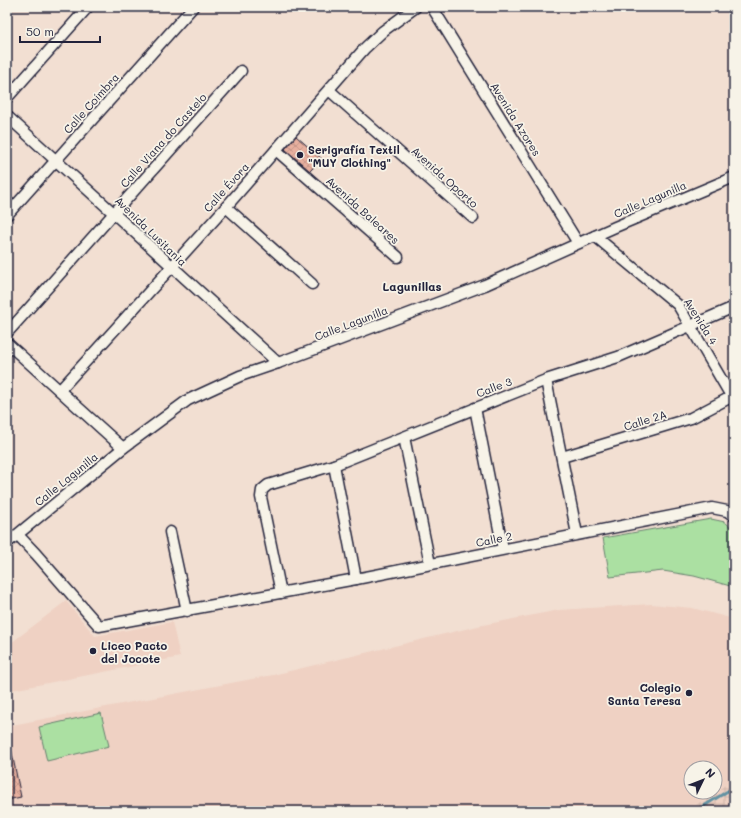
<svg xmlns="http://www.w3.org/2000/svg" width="741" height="818" font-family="Mali,sans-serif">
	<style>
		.built { fill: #efd1c3; fill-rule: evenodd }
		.industrial { fill: url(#industrial-grid) }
		.park { fill: #abe0a2; stroke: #66816e }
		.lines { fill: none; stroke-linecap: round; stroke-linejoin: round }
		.stream { stroke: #6292a3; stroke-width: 3 }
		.building { fill: url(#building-cross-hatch); stroke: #22223b }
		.minor-casing { stroke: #22223b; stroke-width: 13 }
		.minor { stroke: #f7f3e8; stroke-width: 10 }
		.poi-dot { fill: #22223b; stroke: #f7f3e8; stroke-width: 1.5 }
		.labels { text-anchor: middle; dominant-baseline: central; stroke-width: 3.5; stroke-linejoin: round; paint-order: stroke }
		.street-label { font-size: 11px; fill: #22223b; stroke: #f7f3e8 }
		.poi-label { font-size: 11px; font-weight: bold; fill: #22223b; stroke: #f7f3e8; text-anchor: start }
		.neighbourhood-label { font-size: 12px; font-weight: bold; fill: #22223b; stroke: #f7f3e8 }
	</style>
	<defs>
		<pattern id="industrial-grid" width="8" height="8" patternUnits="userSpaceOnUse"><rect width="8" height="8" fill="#efd1c3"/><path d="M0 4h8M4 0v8" fill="none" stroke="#cdb3a8"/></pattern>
		<pattern id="building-cross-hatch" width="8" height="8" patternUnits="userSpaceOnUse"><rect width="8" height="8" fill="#e8b09f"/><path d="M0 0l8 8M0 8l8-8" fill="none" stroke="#c7978a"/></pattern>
	</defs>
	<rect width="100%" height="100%" fill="#f2dfd2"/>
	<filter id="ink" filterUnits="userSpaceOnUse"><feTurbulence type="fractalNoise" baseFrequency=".025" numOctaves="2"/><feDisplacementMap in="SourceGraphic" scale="8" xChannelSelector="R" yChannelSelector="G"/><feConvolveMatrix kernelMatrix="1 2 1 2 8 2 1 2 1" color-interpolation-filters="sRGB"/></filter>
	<g filter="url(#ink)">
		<g class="built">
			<path d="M 66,601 L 95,636 L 172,622 L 180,657 L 7,691 L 7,646 Z"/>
			<path d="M 651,604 L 692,608 L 734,619 L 734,779 L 687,811 L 7,811 L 7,726 L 273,675 L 478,626 L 559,610 ZM 691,768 L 715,768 L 715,792 L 691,792 Z"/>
		</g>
		<path class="industrial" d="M 734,779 L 734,811 L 687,811 Z"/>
		<g class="park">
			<path d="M 711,519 L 725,522 L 734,530 L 734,587 L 694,576 L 663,571 L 610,577 L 603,538 Z"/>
			<path d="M 101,713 L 109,746 L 47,761 L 39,727 Z"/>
		</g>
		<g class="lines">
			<path class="stream" d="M 696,811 L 734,787"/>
		</g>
		<g class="building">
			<path d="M 296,136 L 322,159 L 310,171 L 285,149 Z"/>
			<path d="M 11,748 L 21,797 L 7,800 L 7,749 Z"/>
		</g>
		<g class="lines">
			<defs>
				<g id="minor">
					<path d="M 432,7 L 578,243"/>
					<path d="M 329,90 L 473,218"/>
					<path d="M 7,98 L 88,7"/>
					<path d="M 7,116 L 278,363"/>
					<path d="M 276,150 L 398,257"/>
					<path d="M 226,207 L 312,284"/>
					<path d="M 7,215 L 193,7"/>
					<path d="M 595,236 L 678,305 L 734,401"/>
					<path d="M 7,333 L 241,71"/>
					<path d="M 7,343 L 123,448"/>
					<path d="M 546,380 L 577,534"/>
					<path d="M 60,390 L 226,207 L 365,48 L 383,31 L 416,7"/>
					<path d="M 475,408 L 503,549"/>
					<path d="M 404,437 L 430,564"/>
					<path d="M 562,457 L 691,418 L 731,397"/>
					<path d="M 334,465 L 356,579"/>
					<path d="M 170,532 L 187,611"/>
					<path d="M 18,535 L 36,554 L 99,626 L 356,579 L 712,508 L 727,511 L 734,516"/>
					<path d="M 7,543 L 123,448 L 188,400 L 240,376 L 278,363 L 485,285 L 615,227 L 734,177"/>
					<path d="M 281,593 L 261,497 L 262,490 L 268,485 L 334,465 L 546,380 L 618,357 L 734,307"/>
				</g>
			</defs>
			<use href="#minor" class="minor-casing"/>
			<use href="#minor" class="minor"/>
		</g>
	</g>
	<g class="poi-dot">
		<circle cx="300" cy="155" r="4"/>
		<circle cx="93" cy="651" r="4"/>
		<circle cx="689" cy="693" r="4"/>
	</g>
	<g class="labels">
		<g class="street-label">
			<text transform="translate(91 103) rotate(-48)">Calle Coímbra</text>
			<text transform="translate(516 119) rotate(58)">Avenida Azores</text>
			<text transform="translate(163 140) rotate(-48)">Calle Viana do Castelo</text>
			<text transform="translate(445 177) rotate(42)">Avenida Oporto</text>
			<text transform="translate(226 187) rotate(-48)">Calle Évora</text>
			<text transform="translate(650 199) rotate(-23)">Calle Lagunilla</text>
			<text transform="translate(363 210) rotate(42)">Avenida Baleares</text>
			<text transform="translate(151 231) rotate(44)">Avenida Lusitania</text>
			<text transform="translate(701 321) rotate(58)">Avenida 4</text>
			<text transform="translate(351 323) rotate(-21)">Calle Lagunilla</text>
			<text transform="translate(494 387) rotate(-21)">Calle 3</text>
			<text transform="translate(645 420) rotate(-17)">Calle 2A</text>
			<text transform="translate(66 479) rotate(-39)">Calle Lagunilla</text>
			<text transform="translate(494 539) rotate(-11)">Calle 2</text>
		</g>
		<g class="poi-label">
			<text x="308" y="149">Serigrafía Textil<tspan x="308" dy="13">"MUY Clothing"</tspan></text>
			<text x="101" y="645">Liceo Pacto<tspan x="101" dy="13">del Jocote</tspan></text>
			<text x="681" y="687" text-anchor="end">Colegio<tspan x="681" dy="13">Santa Teresa</tspan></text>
		</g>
		<g class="neighbourhood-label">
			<text x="412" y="286">Lagunillas</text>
		</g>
	</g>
	<rect width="741" height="818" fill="none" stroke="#f7f3e8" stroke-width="24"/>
	<rect x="12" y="12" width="717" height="794" fill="none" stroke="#22223b" stroke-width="1.5" filter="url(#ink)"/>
	<g transform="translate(703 780) rotate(47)"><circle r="19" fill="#f7f3e8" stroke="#a29fa3"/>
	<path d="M0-3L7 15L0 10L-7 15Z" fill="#22223b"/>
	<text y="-6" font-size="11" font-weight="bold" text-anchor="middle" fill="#22223b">N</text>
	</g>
	<path d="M20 36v6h80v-6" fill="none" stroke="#22223b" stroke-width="2"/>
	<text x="26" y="36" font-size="12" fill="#22223b" stroke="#f7f3e8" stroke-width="3" paint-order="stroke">50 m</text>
</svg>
